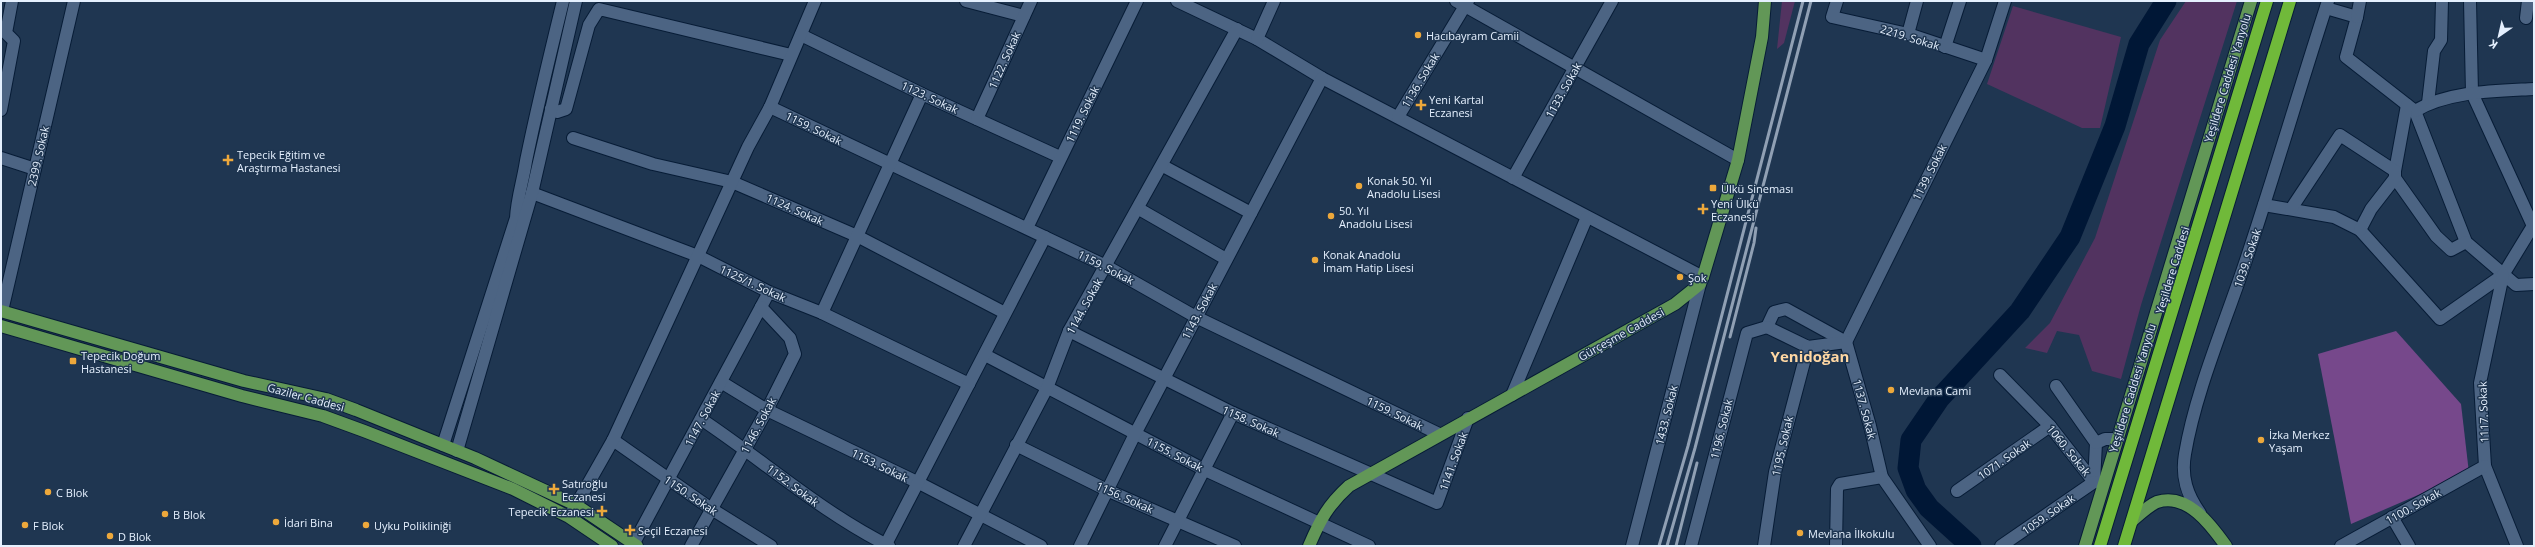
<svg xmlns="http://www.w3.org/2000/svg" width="2535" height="547" font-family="'Open Sans',sans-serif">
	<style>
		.green { fill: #523360 }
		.forest { fill: #76488b }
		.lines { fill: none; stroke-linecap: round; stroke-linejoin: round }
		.river { stroke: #001736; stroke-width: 21 }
		.minor-casing { stroke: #071c36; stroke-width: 14 }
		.major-casing { stroke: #071c36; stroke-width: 14 }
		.highway-casing { stroke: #071c36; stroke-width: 14 }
		.minor { stroke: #4c6483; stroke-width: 12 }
		.major { stroke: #629757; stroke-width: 12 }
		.highway { stroke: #70b93a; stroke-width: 12 }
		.rail { stroke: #90a0b4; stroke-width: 3 }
		.poi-dot { fill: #eda83b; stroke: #1f3651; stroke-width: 1.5 }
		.labels { text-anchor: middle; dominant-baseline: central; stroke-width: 3; stroke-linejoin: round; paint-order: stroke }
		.poi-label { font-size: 11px; fill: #e5f0fe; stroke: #1f3651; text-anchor: start }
		.street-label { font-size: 11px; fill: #e5f0fe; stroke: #1f3651 }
		.district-label { font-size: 15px; font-weight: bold; fill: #fed7a3; stroke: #1f3651 }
	</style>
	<rect width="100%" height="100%" fill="#1f3651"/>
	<g class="green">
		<path d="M 1782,1 L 1795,1 L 1784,43 L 1777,49 Z"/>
		<path d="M 2186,1 L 2237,1 L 2141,305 L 2121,379 L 2092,371 L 2079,335 L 2057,331 L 2047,353 L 2025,348 L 2050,323 L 2095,238 L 2160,40 Z"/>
		<path d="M 2013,6 L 2121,37 L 2100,128 L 2082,128 L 1987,84 Z"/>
	</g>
	<path class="forest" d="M 2396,331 L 2461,404 L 2469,473 L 2351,524 L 2318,354 Z"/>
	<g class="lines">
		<path class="river" d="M 1971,546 L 1929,508 L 1916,490 L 1908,468 L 1911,440 L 1939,399 L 2020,311 L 2070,237 L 2115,126 L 2139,44 L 2166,1"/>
		<defs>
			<g id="minor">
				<path d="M 966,1 L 1024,16"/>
				<path d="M 1177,1 L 1257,39 L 1322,78 L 1703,277"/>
				<path d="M 1456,1 L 1738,160"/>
				<path d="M 1837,1 L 1832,17 L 1908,34 L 1986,60"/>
				<path d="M 2470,1 L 2472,93 L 2533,226"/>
				<path d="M 2326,8 L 2357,17 L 2346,57 L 2415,111 L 2466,242 L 2516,285 L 2534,284"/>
				<path d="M 2357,17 L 2360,1"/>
				<path d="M 2526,18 L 2528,1"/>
				<path d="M 1908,34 L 1917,1"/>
				<path d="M 801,35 L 922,94 L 1060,157"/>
				<path d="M 1257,39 L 1274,1"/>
				<path d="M 1945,47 L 1960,1"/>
				<path d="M 2428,103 L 2434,51 L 2441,40 L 2442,1"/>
				<path d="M 770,107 L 1106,266 L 1196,317 L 1439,434"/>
				<path d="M 551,109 L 557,112 L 566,109 L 589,25 L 599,9 L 791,55"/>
				<path d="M 1,110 L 14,41 L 6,33 L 12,1"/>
				<path d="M 2415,111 C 2448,91 2496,91 2534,89"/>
				<path d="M 1398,117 L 1468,1"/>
				<path d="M 977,119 L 1031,1"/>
				<path d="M 573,138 L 653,164 L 732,182 L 857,236 L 1005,313"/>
				<path d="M 1,158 L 35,169"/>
				<path d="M 1163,166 L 1251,213"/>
				<path d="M 2395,171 L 2407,105"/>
				<path d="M 1513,178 L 1612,1"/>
				<path d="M 2395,178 L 2436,236 L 2451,250 L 2466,242"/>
				<path d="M 532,193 L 698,256 L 769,292 L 822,313 L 969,384"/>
				<path d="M 2264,205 L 2334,217 L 2360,230 L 2440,319 L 2503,275 L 2534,224"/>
				<path d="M 1139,209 L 1226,259"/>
				<path d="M 2291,209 L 2340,135 L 2395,171 L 2395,178 L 2371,209 L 2360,230"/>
				<path d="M 1027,228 L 1137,1"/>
				<path d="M 2503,275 L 2480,383 L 2485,466 L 2517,546"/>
				<path d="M 2,311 L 74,1"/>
				<path d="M 822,313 L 922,94"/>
				<path d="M 1767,327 L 1774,312 L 1786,309 L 1846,342 L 1986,60 L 2005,1"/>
				<path d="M 1767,327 L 1808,347 L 1846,342 L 1870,426 L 1882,477 L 1930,546"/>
				<path d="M 1069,331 L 1233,413 L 1437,503 L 1468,418"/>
				<path d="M 985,355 L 1205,470 L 1369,546"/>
				<path d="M 2000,375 L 2050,426 L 2094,482"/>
				<path d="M 721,382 L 767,410 L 919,483 L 1041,546"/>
				<path d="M 2056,386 L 2096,443 L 2094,482"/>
				<path d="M 1512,395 L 1587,217"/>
				<path d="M 701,419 C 764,461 821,512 889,546"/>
				<path d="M 613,440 L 710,508 L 771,546"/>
				<path d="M 2096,443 L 2105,439 L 2116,439"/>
				<path d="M 443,445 L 516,218 C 517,198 523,181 526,161 C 537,107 550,54 563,1"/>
				<path d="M 1016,445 L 1109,491 L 1235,546"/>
				<path d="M 457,451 L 532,193 L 576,1"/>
				<path d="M 1957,491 L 2050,426"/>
				<path d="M 2200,513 C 2187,495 2181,477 2185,454 C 2195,394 2223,328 2243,269 C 2273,180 2299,90 2328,1"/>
				<path d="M 571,514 L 613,440 L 748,147 L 770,107 L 815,1"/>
				<path d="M 2392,517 L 2409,546"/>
				<path d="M 634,543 L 769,292"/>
				<path d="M 691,546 L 767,410 L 795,354 L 790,338 L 761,307"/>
				<path d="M 885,546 L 1045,237"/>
				<path d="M 964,546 L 1047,388 L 1069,331 L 1237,29"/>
				<path d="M 1080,546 L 1135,434 L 1322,78"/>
				<path d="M 1165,546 L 1233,413"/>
				<path d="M 1632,546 L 1700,284"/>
				<path d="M 1691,546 L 1747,333 L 1767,327"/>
				<path d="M 1764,546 L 1775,472 L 1808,347"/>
				<path d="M 1836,546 L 1837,489 L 1840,484 L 1882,477"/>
				<path d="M 2001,546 L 2094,482"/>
				<path d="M 2341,546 L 2485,466"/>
			</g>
			<g id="major">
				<path d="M 1,311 L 244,381 L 326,399 L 356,410 L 475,458 L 576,505 L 637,546"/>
				<path d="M 1,326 L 242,396 L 323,416 L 364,431 L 513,489 L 569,517 L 612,546"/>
				<path d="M 2132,521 C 2140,514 2148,506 2157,502 C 2187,492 2211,525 2226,546"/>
				<path d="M 1309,546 C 1320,520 1328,505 1349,486 L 1675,304 L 1700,284 L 1703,277 L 1738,160 L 1762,37 L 1765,1"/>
				<path d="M 2085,546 L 2251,1"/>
			</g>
			<g id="highway">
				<path d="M 2100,546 L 2267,1"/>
				<path d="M 2124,546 L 2290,1"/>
			</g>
		</defs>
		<use href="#minor" class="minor-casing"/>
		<use href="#major" class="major-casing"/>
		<use href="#highway" class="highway-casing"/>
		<use href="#minor" class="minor"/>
		<use href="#major" class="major"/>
		<use href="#highway" class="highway"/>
		<g class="rail">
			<path d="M 1730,337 L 1754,243 L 1756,228"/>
			<path d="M 1659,546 L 1688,446 L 1803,1"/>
			<path d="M 1667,546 L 1695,448 L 1811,1"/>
			<path d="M 1676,546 L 1697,463"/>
		</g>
	</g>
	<g class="poi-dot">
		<circle cx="1418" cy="35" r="4"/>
		<path d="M1419 99h4v4h4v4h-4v4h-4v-4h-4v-4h4z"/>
		<path d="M226 154h4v4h4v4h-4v4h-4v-4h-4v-4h4z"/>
		<circle cx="1359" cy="186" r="4"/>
		<rect x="1709" y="184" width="8" height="8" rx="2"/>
		<path d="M1701 203h4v4h4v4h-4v4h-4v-4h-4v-4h4z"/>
		<circle cx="1331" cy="216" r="4"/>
		<circle cx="1315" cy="260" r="4"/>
		<circle cx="1680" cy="277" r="4"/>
		<rect x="69" y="357" width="8" height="8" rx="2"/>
		<circle cx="1891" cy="390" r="4"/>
		<circle cx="2261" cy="440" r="4"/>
		<path d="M552 483h4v4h4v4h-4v4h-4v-4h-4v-4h4z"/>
		<circle cx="48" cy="492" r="4"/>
		<path d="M600 505h4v4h4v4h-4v4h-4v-4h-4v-4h4z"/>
		<circle cx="165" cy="514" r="4"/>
		<circle cx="276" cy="522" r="4"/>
		<circle cx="25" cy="525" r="4"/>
		<circle cx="366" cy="525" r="4"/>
		<path d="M628 524h4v4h4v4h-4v4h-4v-4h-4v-4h4z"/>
		<circle cx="1800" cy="533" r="4"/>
		<circle cx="110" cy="536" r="4"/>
	</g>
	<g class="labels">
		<g class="poi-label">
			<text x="1426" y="35">Hacıbayram Camii</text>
			<text x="1429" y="99">Yeni Kartal<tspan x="1429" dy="13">Eczanesi</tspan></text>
			<text x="237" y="154">Tepecik Eğitim ve<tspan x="237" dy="13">Araştırma Hastanesi</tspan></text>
			<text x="1367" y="180">Konak 50. Yıl<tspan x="1367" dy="13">Anadolu Lisesi</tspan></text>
			<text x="1721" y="188">Ülkü Sineması</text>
			<text x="1711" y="203">Yeni Ülkü<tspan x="1711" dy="13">Eczanesi</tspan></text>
			<text x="1339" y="210">50. Yıl<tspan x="1339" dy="13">Anadolu Lisesi</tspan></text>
			<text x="1323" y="254">Konak Anadolu<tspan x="1323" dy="13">İmam Hatip Lisesi</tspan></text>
			<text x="1688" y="277">Şok</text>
			<text x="81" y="355">Tepecik Doğum<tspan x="81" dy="13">Hastanesi</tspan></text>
			<text x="1899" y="390">Mevlana Cami</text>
			<text x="2269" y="434">İzka Merkez<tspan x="2269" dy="13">Yaşam</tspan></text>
			<text x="562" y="483">Satıroğlu<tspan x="562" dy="13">Eczanesi</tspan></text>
			<text x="56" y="492">C Blok</text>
			<text x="594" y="511" text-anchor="end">Tepecik Eczanesi</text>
			<text x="173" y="514">B Blok</text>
			<text x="284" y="522">İdari Bina</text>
			<text x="33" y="525">F Blok</text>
			<text x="374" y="525">Uyku Polikliniği</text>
			<text x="638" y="530">Seçil Eczanesi</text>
			<text x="1808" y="533">Mevlana İlkokulu</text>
			<text x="118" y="536">D Blok</text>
		</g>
		<g class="street-label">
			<text transform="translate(1910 37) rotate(17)">2219. Sokak</text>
			<text transform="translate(1004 60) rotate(-66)">1122. Sokak</text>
			<text transform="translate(2227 78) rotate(-73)">Yeşildere Caddesi Yanyolu</text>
			<text transform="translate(1420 80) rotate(-59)">1136. Sokak</text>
			<text transform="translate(1563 90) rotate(-61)">1133. Sokak</text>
			<text transform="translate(930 97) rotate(25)">1123. Sokak</text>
			<text transform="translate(1082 114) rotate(-64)">1119. Sokak</text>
			<text transform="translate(814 128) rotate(26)">1159. Sokak</text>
			<text transform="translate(38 156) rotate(-77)">2399. Sokak</text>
			<text transform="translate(1929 172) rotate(-63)">1139. Sokak</text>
			<text transform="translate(795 209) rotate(24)">1124. Sokak</text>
			<text transform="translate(2247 258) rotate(-71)">1039. Sokak</text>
			<text transform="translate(1106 267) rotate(27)">1159. Sokak</text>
			<text transform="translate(2172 270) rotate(-73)">Yeşildere Caddesi</text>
			<text transform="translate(753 283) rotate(25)">1125/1. Sokak</text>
			<text transform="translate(1084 306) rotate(-61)">1144. Sokak</text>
			<text transform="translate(1199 311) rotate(-62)">1143. Sokak</text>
			<text transform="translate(1621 334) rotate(-29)">Gürçeşme Caddesi</text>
			<text transform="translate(2132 388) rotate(-73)">Yeşildere Caddesi Yanyolu</text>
			<text transform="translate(306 397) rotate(15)">Gaziler Caddesi</text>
			<text transform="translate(1865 409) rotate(75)">1137. Sokak</text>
			<text transform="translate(2483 412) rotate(-92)">1117. Sokak</text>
			<text transform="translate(1395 413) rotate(26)">1159. Sokak</text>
			<text transform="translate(1666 415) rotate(-76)">1433. Sokak</text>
			<text transform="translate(702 418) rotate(-62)">1147. Sokak</text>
			<text transform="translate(1251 421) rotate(24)">1158. Sokak</text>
			<text transform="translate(758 425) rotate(-62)">1146. Sokak</text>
			<text transform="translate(1721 429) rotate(-76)">1196. Sokak</text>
			<text transform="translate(1782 446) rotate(-77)">1195. Sokak</text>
			<text transform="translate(2069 450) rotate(51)">1060. Sokak</text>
			<text transform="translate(1175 454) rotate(27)">1155. Sokak</text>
			<text transform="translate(2004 459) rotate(-35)">1071. Sokak</text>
			<text transform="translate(1453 461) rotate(-70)">1141. Sokak</text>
			<text transform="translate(880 465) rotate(26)">1153. Sokak</text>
			<text transform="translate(793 485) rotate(37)">1152. Sokak</text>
			<text transform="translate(691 495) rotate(34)">1150. Sokak</text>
			<text transform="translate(1125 497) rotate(24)">1156. Sokak</text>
			<text transform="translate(2413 506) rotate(-29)">1100. Sokak</text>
			<text transform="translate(2048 514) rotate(-35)">1059. Sokak</text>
		</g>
		<g class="district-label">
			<text x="1810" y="356">Yenidoğan</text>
		</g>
	</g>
	<rect width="2535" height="547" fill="none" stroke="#e5f0fe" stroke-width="4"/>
	<g transform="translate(2499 36) rotate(214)" stroke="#1f3651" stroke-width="3" paint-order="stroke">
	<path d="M0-3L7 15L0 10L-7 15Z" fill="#e5f0fe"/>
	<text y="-6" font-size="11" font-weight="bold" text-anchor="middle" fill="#e5f0fe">K</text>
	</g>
</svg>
